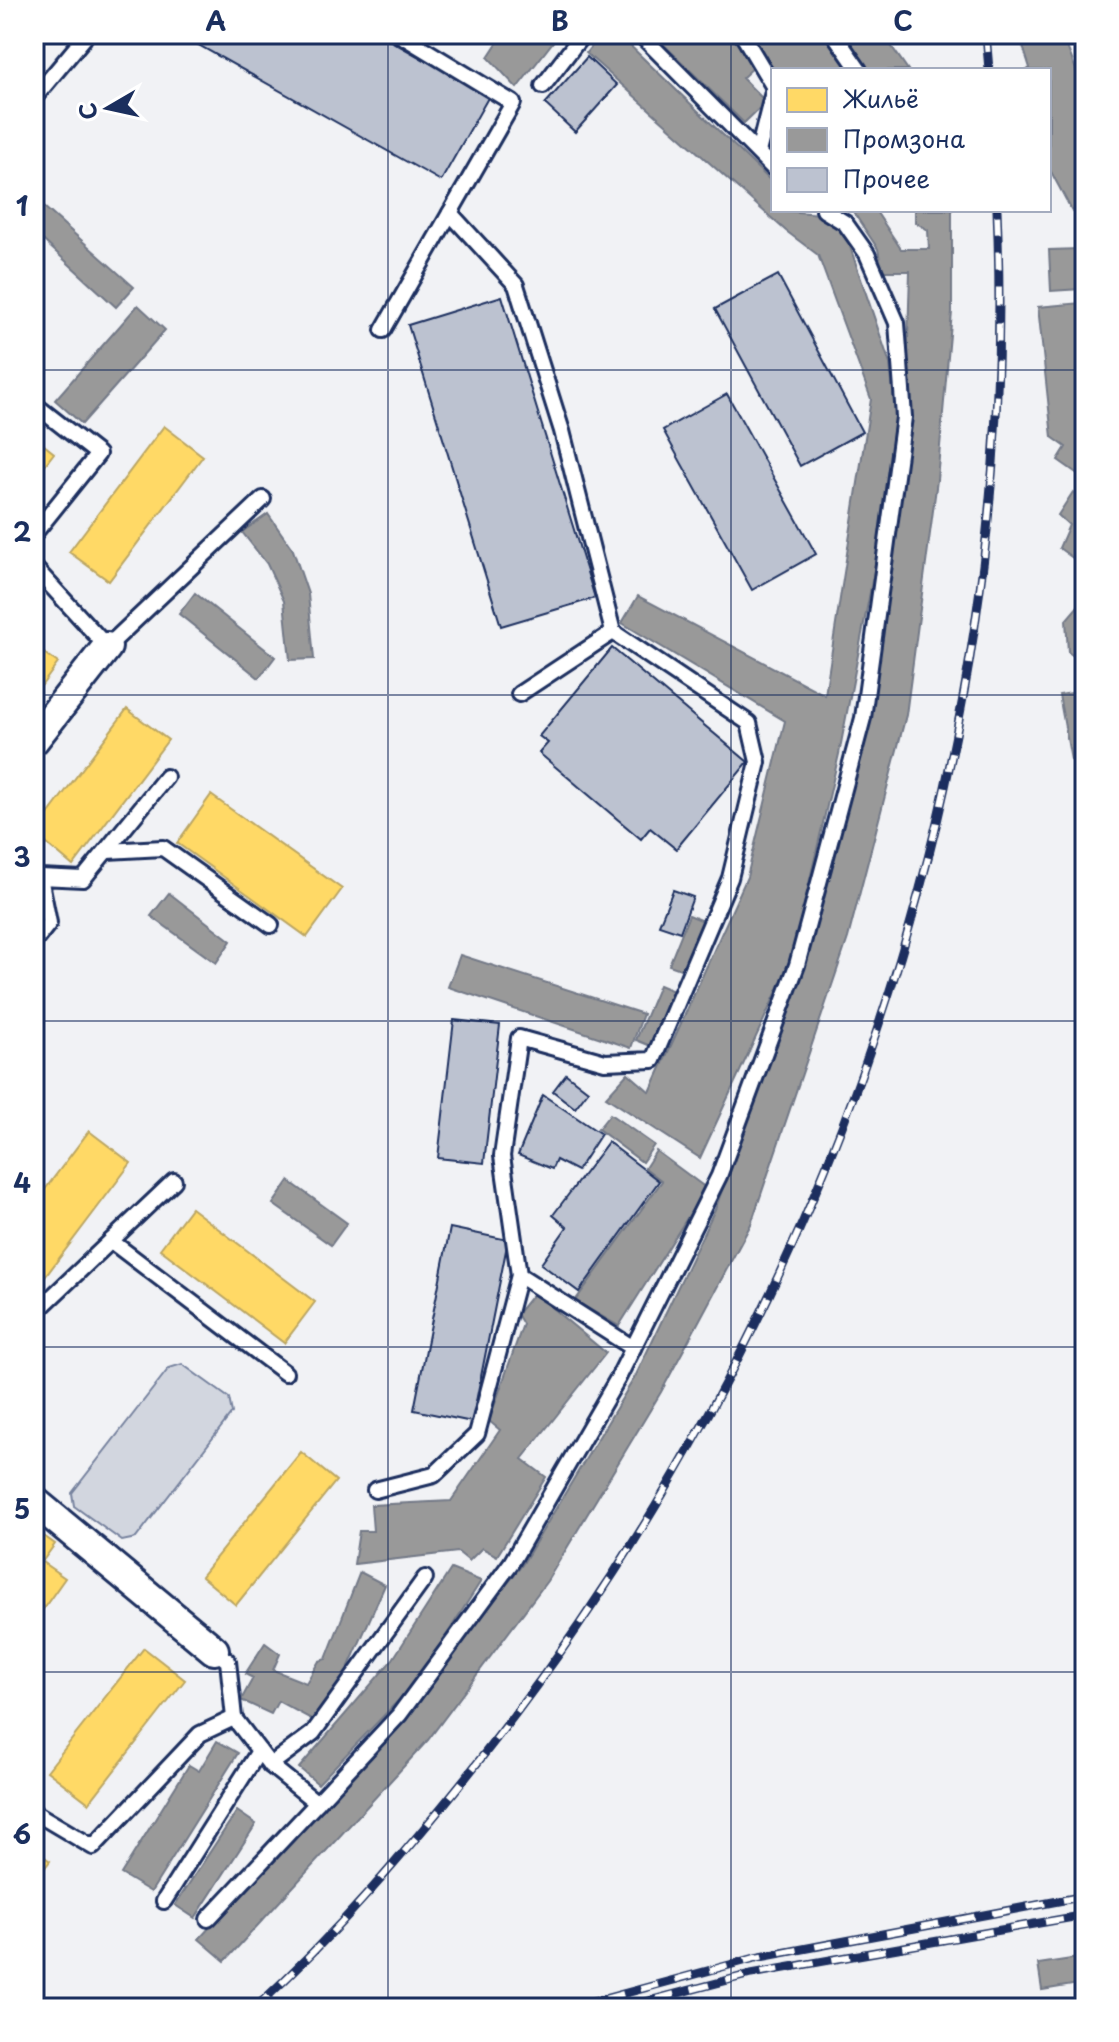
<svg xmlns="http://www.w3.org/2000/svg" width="1119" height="2042" font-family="'Playpen Sans',sans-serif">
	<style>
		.green { fill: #d2d6df; stroke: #76829e; stroke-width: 2 }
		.homes { fill: #ffd966; stroke: #bba664; stroke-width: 2 }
		.industry { fill: #999; stroke: #737987; stroke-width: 2 }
		.building { fill: #bcc2d0; stroke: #1b2f5e; stroke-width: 2 }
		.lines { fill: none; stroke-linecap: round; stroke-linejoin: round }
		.lane-casing { stroke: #1b2f5e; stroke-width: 20 }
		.street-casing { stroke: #1b2f5e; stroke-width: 34 }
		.lane { stroke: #fff; stroke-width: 14 }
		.street { stroke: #fff; stroke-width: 28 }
		.rail-casing { stroke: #1b2f5e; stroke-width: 9 }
		.rail { stroke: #fff; stroke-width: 6; stroke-dasharray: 18; stroke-linecap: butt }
		.grid { fill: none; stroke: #1b2f5e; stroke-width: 2; stroke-opacity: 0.55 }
		.neatline { fill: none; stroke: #1b2f5e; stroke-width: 3 }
		.grid-label { font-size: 26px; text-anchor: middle; font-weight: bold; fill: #1b2f5e }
	</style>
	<rect width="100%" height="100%" fill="#f1f2f5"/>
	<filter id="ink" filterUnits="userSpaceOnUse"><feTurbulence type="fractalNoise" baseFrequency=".0125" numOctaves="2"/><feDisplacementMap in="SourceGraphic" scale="16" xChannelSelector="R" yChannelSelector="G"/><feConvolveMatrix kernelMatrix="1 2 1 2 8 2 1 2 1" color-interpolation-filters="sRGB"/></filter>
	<g filter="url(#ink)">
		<path class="green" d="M 182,1364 L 229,1398 L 232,1413 L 136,1538 L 122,1541 L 74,1506 L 72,1493 L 169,1368 Z"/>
		<g class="homes">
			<path d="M 164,426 L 203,456 L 109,581 L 69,552 Z"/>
			<path d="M 34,437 L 54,453 L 34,479 Z"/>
			<path d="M 34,646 L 58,663 L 34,696 Z"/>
			<path d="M 127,709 L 168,740 L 73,866 L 34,833 Z"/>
			<path d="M 211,795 L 342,889 L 307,937 L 177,843 Z"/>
			<path d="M 89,1131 L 131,1163 L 36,1289 L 34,1204 Z"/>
			<path d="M 191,1208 L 315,1302 L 284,1343 L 160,1249 Z"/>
			<path d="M 301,1452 L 336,1481 L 236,1605 L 201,1576 Z"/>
			<path d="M 34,1529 L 55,1544 L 42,1562 L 65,1578 L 34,1622 Z"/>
			<path d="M 144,1648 L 185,1680 L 89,1803 L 47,1771 Z"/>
			<path d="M 34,1849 L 50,1861 L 34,1882 Z"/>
		</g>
		<g class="industry">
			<path d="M 503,34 L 559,34 L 517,88 L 488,57 Z"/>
			<path d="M 601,34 L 618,34 L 773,183 L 773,210 L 821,214 L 846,235 L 890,364 L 896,418 L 883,524 L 839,754 L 791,961 L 700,1158 L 606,1097 L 628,1073 L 650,1092 L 747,877 L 785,721 L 622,623 L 638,596 L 825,695 L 871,399 L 818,255 L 786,231 L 586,53 Z"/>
			<path d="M 653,34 L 729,34 L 756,65 L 742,78 L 766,102 L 744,123 Z"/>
			<path d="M 749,34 L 823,34 L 849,70 L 774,70 Z"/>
			<path d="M 843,34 L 883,34 L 908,70 L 868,70 Z"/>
			<path d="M 1019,34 L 1062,34 L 1085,93 L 1085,205 L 1072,211 L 1049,168 L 1049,70 L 1027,70 L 1030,68 Z"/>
			<path d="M 34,198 L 134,287 L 116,307 L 34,232 Z"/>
			<path d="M 852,210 L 875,210 L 901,249 L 929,249 L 928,230 L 915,222 L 915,210 L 952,210 L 952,312 L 937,480 L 906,715 L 848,938 L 751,1224 L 661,1392 L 547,1581 L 428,1740 L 225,1961 L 199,1939 L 401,1720 L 522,1565 L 636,1375 L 716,1207 L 814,931 L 872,703 L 904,474 L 910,271 L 882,271 L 878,249 Z"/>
			<path d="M 1079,249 L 1081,289 L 1051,291 L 1049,250 Z"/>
			<path d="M 1081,303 L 1085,335 L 1085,424 L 1080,441 L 1085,445 L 1085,479 L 1058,460 L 1066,447 L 1052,437 L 1038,307 Z"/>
			<path d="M 138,305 L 165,330 L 82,424 L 55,400 Z"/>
			<path d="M 1073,492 L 1085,501 L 1085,567 L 1059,548 L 1069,525 L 1058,515 Z"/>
			<path d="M 268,514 L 293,550 L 308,594 L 314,659 L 290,660 L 284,601 L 267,564 L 242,532 Z"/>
			<path d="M 195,593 L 275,657 L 259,678 L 179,614 Z"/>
			<path d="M 1085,598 L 1085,664 L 1068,652 L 1066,620 Z"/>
			<path d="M 1085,691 L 1085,757 L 1071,760 L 1059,695 Z"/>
			<path d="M 169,893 L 231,941 L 216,963 L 151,916 Z"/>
			<path d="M 689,915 L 706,922 L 686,971 L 669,965 Z"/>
			<path d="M 460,955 L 643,1014 L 631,1048 L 448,987 Z"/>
			<path d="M 659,985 L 676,992 L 653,1047 L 636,1040 Z"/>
			<path d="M 610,1114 L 654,1145 L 642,1162 L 598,1129 Z"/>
			<path d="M 656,1151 L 706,1188 L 619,1326 L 575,1301 L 662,1181 L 645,1168 Z"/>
			<path d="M 289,1181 L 347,1223 L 331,1245 L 273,1204 Z"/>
			<path d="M 534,1293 L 606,1353 L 522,1459 L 546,1477 L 497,1556 L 482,1548 L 469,1561 L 458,1552 L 354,1564 L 359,1531 L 373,1531 L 371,1505 L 451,1501 L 500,1430 L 489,1421 L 523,1324 L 517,1314 Z"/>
			<path d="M 451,1569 L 481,1581 L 417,1681 L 318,1784 L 299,1768 L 393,1659 Z"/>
			<path d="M 360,1572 L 385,1585 L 338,1691 L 313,1720 L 278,1701 L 271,1714 L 241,1700 L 253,1678 L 245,1674 L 265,1643 L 280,1654 L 273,1670 L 306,1683 L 319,1661 L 326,1659 Z"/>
			<path d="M 217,1741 L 238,1753 L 151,1892 L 121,1874 L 189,1765 L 199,1771 Z"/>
			<path d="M 237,1811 L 256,1824 L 195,1918 L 175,1905 Z"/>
			<path d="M 1085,1957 L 1085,1983 L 1042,1990 L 1038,1964 Z"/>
		</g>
		<g class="building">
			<path d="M 179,34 L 378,34 L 489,96 L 441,181 Z"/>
			<path d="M 587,57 L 617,85 L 575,132 L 545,104 Z"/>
			<path d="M 778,275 L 862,432 L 800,466 L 715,309 Z"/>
			<path d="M 502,296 L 595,598 L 501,626 L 408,325 Z"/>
			<path d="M 727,394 L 816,554 L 752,590 L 663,430 Z"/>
			<path d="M 612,648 L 748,762 L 676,849 L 650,828 L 641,839 L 539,753 L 548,743 L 539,736 Z"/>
			<path d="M 673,890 L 693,897 L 680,932 L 659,925 Z"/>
			<path d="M 454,1020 L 500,1025 L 484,1163 L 438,1158 Z"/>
			<path d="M 566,1074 L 588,1091 L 575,1108 L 553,1091 Z"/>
			<path d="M 543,1095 L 601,1134 L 577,1171 L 556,1160 L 552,1169 L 518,1155 Z"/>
			<path d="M 608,1142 L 659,1181 L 579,1292 L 541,1264 L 567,1227 L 553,1215 Z"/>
			<path d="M 450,1228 L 508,1240 L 472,1422 L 414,1410 Z"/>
		</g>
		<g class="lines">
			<defs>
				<g id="lane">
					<path d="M 640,34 L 773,168"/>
					<path d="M 742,34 L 773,86"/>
					<path d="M 834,34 L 859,70"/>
					<path d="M 543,86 L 583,34"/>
					<path d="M 34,98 L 84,38 L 84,34"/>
					<path d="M 758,152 L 773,92"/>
					<path d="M 450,213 L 516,285 L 562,431 L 613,632"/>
					<path d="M 383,330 L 513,103 L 399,34"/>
					<path d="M 34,404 L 98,454 L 34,534"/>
					<path d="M 34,567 L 107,647 L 263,499"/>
					<path d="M 519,694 L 613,632 L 749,723 L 758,762 L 730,878 L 653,1060 L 605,1062 L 519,1038 L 502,1156 L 519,1275 L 633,1348"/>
					<path d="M 107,851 L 163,848 L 271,925"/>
					<path d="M 34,942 L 49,923 L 40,877 L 83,879 L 166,777"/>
					<path d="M 111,1241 L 285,1373"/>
					<path d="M 34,1314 L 174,1181"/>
					<path d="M 375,1490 L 434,1475 L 477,1434 L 519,1275"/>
					<path d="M 214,1650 L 228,1661 L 234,1718 L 270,1765 L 317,1803 L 399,1715 L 511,1563 L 618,1378 L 719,1176 L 797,965 L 863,718 L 904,417 L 897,323 L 867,254 L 845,223 L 824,210"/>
					<path d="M 270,1765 L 313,1733 L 425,1578"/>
					<path d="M 34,1812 L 93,1847 L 200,1734 L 234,1718"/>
					<path d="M 164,1901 L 259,1751"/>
					<path d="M 208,1919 L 317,1803"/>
				</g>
				<g id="street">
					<path d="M 34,740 L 107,647"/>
					<path d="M 34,1501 L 214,1650"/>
				</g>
			</defs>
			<use href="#lane" class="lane-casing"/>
			<use href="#street" class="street-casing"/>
			<use href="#lane" class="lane"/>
			<use href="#street" class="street"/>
			<defs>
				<g id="rail">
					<path d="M 986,34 L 989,70"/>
					<path d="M 255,2008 C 337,1933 409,1849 478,1762 C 824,1326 1021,769 997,210"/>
					<path d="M 571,2008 L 755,1958 L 1085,1896"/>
					<path d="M 622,2008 L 751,1974 L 1085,1915"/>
				</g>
			</defs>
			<use href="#rail" class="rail-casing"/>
			<use href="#rail" class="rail"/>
		</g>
	</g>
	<path class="grid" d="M 388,34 L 388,2008M 731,34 L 731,2008M 34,370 L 1085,370M 34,695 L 1085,695M 34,1021 L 1085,1021M 34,1347 L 1085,1347M 34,1672 L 1085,1672"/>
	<rect width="1119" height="2042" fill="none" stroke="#fff" stroke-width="88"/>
	<rect x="771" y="68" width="280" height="144" fill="#ffffff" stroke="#a4acbf" stroke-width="2"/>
	<rect x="787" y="88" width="40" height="24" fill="#ffd966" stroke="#a4acbf" stroke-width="2"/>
	<text x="843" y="108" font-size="24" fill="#1b2f5e">Жильё</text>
	<rect x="787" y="128" width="40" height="24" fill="#999999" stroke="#a4acbf" stroke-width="2"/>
	<text x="843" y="148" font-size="24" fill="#1b2f5e">Промзона</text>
	<rect x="787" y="168" width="40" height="24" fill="#bcc2d0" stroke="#a4acbf" stroke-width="2"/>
	<text x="843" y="188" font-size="24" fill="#1b2f5e">Прочее</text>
	<g transform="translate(108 108) rotate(261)" stroke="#ffffff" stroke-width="6" paint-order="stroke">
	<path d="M0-6L14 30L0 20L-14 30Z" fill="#1b2f5e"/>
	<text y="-12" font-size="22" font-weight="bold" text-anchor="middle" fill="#1b2f5e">С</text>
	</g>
	<rect x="44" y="44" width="1031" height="1954" class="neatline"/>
	<g class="grid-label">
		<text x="216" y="31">A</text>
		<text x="560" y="31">B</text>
		<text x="903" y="31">C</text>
		<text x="22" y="216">1</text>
		<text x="22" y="542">2</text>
		<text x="22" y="867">3</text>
		<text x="22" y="1193">4</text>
		<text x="22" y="1519">5</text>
		<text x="22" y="1844">6</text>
	</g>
</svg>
